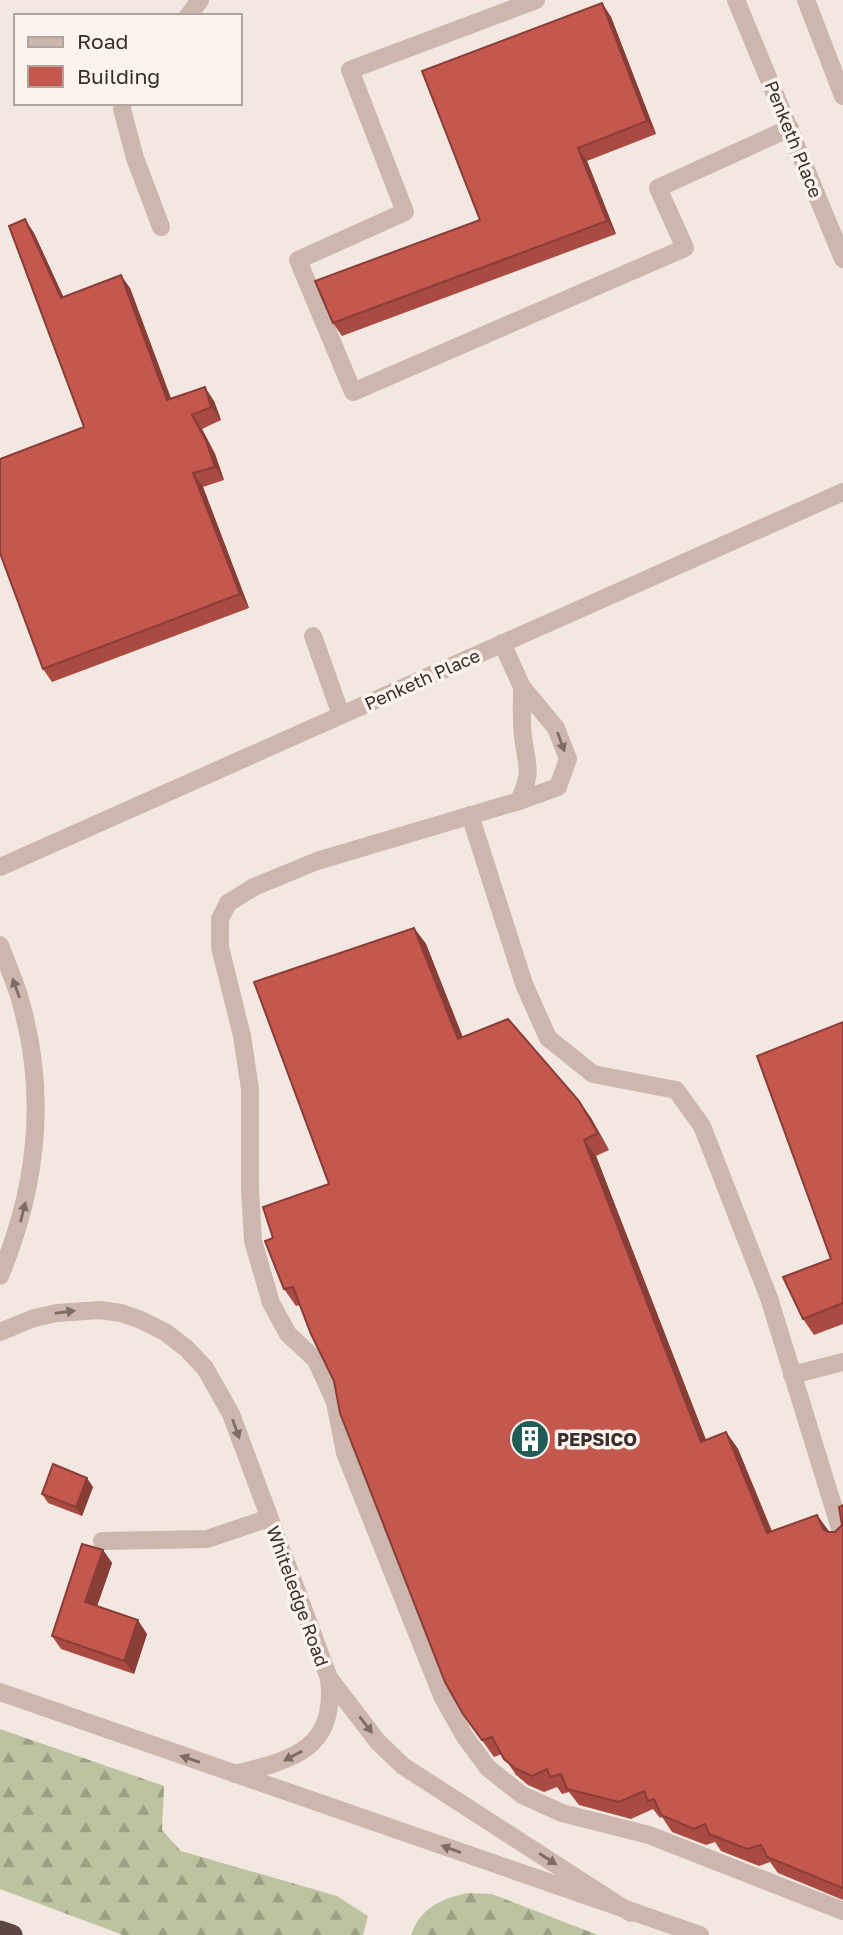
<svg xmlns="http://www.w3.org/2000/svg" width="843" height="1935" font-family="'Golos Text',sans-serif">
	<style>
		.forest { fill: url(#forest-firs) }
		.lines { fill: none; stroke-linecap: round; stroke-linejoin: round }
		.minor { stroke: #ccb6ad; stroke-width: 18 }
		.highway { stroke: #5b4642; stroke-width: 21 }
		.wall { fill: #a94b43 }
		.shaded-wall { fill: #893d37 }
		.building { fill: #c4574e; stroke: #893d37; stroke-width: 2 }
		.oneway { fill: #7c6b66 }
		.labels { text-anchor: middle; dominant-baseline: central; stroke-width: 7; stroke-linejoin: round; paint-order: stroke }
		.street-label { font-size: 18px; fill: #3a2d2b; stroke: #fbf3ee }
		.poi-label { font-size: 18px; font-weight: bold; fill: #3a2d2b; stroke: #fbf3ee; text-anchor: start }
	</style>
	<defs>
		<pattern id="forest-firs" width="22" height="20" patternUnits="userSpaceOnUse" patternTransform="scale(1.75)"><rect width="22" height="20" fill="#bdc3a1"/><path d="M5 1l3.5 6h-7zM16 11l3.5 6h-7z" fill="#9b9f83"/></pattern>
	</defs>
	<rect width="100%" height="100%" fill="#f3e8e1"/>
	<g class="forest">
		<path d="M 0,1729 L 164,1786 L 162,1830 L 181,1851 L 337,1896 L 368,1916 L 363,1935 L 123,1935 L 0,1889 Z"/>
		<path d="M 467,1893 L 492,1894 L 598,1935 L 411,1935 C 420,1908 441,1899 467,1893 Z"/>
	</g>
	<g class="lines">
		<g class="minor">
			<path d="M 536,0 L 350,70 L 405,212 L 298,260 L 353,392 L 685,248 L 658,188 L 790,128"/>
			<path d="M 736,0 L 843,259"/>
			<path d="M 806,0 L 843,96"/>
			<path d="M 188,16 L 200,0"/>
			<path d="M 123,103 L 122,109 L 135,158 L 161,227"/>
			<path d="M 313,636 L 341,715"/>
			<path d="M 502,643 L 522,687 L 556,728 L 568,759 L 558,787 L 519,801 L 317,861 L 254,887 L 228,903 L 220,919 L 220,947 L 242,1036 L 250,1089 L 250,1190 L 253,1241 L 271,1303 L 288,1334 L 316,1360 L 335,1402 L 345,1453 L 442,1696 L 465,1737 L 488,1768 L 522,1795 L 562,1813 L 649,1835 L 843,1911"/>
			<path d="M 519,801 C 533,770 527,768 523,737 C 521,721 522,704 522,687"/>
			<path d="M 470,815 L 524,984 L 548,1038 L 593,1074 L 676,1090 L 702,1126 L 769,1298 L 843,1538"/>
			<path d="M 0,867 L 843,492"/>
			<path d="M 0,945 C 6,962 14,979 19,996 C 48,1092 38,1185 0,1276"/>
			<path d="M 0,1332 L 34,1318 L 57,1313 L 100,1310 L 121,1313 L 141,1320 L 165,1332 L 186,1348 L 205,1368 L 231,1414 L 329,1678 L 378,1742 L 403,1766 L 631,1913"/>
			<path d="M 792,1375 L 843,1362"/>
			<path d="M 102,1541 L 207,1539 L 269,1518"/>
			<path d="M 0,1692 L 700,1935"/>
			<path d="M 235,1774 C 292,1760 337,1750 329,1678"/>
		</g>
		<path class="highway" d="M 0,1931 L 12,1935"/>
	</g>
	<g class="wall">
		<path d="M 602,3 L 611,17 L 656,134 L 587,161 L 616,234 L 342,336 L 333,323 L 480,220 Z"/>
		<path d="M 34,233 L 63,297 L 130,288 L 171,398 L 214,401 L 221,420 L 202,429 L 215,454 L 224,480 L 203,487 L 249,608 L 52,682 L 43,669 L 2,458 L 84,427 Z"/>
		<path d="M 414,928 L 426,944 L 462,1037 L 579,1101 L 591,1118 L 609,1150 L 596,1156 L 706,1440 L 726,1432 L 738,1449 L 772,1531 L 835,1532 L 842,1525 L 843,1505 L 843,1900 L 778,1873 L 770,1862 L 759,1866 L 721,1851 L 715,1842 L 706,1845 L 672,1832 L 662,1817 L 660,1818 L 653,1809 L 631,1819 L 579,1805 L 569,1792 L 562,1794 L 557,1787 L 544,1792 L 528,1785 L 516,1775 L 502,1754 L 494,1757 L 463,1714 L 334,1381 L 300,1305 L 296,1306 L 284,1289 L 273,1238 L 329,1184 Z"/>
		<path d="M 843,1022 L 843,1324 L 814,1335 L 803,1319 L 831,1259 Z"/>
		<path d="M 93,1487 L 82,1516 L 48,1503 L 42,1494 Z"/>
		<path d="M 103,1550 L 112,1563 L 97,1606 L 147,1634 L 134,1674 L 61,1649 L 52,1636 Z"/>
	</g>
	<g class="shaded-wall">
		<path d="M 602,3 L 611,17 L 656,134 L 647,121 Z"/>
		<path d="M 578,148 L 587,161 L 616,234 L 607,221 Z"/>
		<path d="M 25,219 L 34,233 L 70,311 L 61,298 Z"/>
		<path d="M 121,275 L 130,288 L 176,413 L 167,400 Z"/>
		<path d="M 205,387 L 214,401 L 221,420 L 211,407 Z"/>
		<path d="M 192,415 L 202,429 L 215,454 L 224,480 L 215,467 Z"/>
		<path d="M 193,473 L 203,487 L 249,608 L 240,594 Z"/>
		<path d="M 414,928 L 426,944 L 470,1055 L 458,1039 Z"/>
		<path d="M 579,1101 L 591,1118 L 609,1150 L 598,1133 Z"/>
		<path d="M 584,1140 L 596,1156 L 713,1458 L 701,1442 Z"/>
		<path d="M 726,1432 L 738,1449 L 779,1550 L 767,1533 Z"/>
		<path d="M 87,1478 L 93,1487 L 82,1516 L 76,1507 Z"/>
		<path d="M 817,1515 L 829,1531 L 835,1546 L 823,1529 Z"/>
		<path d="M 103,1550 L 112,1563 L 94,1615 L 85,1602 Z"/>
		<path d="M 138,1620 L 147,1634 L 134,1674 L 124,1661 Z"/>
	</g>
	<g class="building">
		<path d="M 602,3 L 647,121 L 578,148 L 607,221 L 333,323 L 315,281 L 480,220 L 422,71 Z"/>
		<path d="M 25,219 L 61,298 L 121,275 L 167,400 L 205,387 L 211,407 L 192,415 L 206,441 L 215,467 L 193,473 L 240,594 L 43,669 L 0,553 L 0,459 L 84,427 L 9,226 Z"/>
		<path d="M 414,928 L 458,1039 L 508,1019 L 579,1101 L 598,1133 L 584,1140 L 701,1442 L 726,1432 L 767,1533 L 817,1515 L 823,1529 L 828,1532 L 835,1532 L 842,1525 L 839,1507 L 843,1505 L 843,1888 L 767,1857 L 761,1845 L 747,1849 L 709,1834 L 705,1824 L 694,1829 L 661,1815 L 654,1799 L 648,1801 L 644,1791 L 619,1802 L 567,1789 L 561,1774 L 550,1777 L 547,1769 L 532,1776 L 516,1769 L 504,1759 L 492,1737 L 482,1740 L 463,1714 L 445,1682 L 340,1413 L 334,1381 L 311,1334 L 293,1287 L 284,1289 L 265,1241 L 273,1238 L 263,1207 L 329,1184 L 254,982 Z"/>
		<path d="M 843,1022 L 843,1303 L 803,1319 L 783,1277 L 831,1259 L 757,1056 Z"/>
		<path d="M 53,1464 L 87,1478 L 76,1507 L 42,1494 Z"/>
		<path d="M 82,1544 L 103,1550 L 85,1602 L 138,1620 L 124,1661 L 52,1636 Z"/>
	</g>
	<defs><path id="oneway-solid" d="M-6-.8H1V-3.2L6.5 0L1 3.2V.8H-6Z" transform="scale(1.75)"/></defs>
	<g class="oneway">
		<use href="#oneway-solid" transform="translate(561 742) rotate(70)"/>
		<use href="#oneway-solid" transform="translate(16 988) rotate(-110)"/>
		<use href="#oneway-solid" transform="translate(23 1212) rotate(-76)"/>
		<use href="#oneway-solid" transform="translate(65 1312) rotate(-8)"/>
		<use href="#oneway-solid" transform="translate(236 1429) rotate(70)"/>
		<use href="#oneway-solid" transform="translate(366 1725) rotate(52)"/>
		<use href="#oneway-solid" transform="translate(293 1756) rotate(152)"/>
		<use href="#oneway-solid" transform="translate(190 1759) rotate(-161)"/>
		<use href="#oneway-solid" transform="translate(451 1849) rotate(-160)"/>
		<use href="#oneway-solid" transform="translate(548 1859) rotate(33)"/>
	</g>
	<defs>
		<symbol id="building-disc" viewBox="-11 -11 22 22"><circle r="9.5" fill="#215c56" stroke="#fbf3ee"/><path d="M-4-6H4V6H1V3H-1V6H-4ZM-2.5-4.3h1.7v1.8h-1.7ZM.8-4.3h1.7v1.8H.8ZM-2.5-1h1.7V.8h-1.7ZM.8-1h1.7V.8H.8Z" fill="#fff"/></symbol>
	</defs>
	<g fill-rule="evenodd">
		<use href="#building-disc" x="508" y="1417" width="44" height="44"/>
	</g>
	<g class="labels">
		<g class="street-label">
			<text transform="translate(794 139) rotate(68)">Penketh Place</text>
			<text transform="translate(422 679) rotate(-24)">Penketh Place</text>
			<text transform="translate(298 1596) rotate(70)">Whiteledge Road</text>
		</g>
		<g class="poi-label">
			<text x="557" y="1439">PEPSICO</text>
		</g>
	</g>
	<rect x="14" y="14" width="228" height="91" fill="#fbf3ee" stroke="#aea4a0" stroke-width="2"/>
	<rect x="28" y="37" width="35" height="10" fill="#ccb6ad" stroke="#aea4a0" stroke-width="2"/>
	<text x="77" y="49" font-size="21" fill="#3a2d2b">Road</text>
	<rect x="28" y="66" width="35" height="21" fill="#c4574e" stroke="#aea4a0" stroke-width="2"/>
	<text x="77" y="84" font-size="21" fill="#3a2d2b">Building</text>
</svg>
